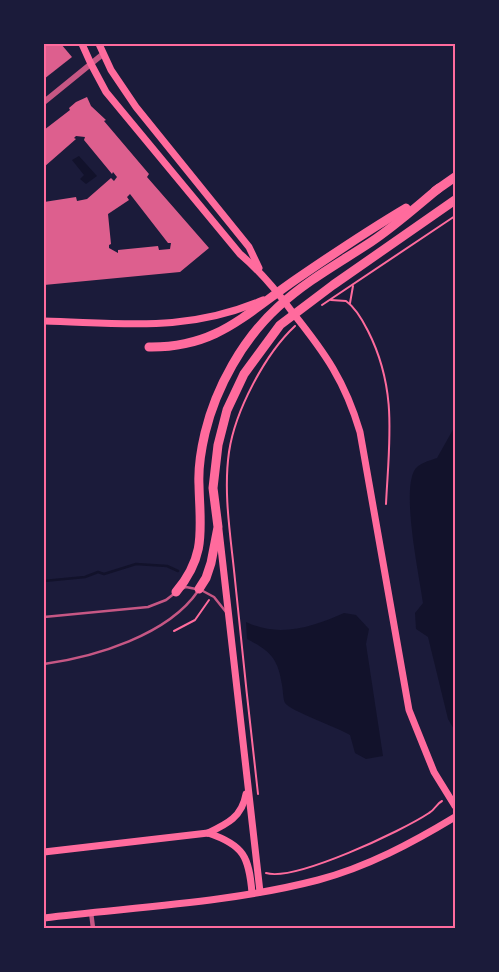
<svg xmlns="http://www.w3.org/2000/svg" width="499" height="972" font-family="Mulish,sans-serif">
	<style>
		.water { fill: #12122b }
		.lines { fill: none; stroke-linecap: round; stroke-linejoin: round }
		.stream { stroke: #12122b; stroke-width: 2.5 }
		.building { fill: #dd5f8e; fill-rule: evenodd }
		.path { stroke: #ff6b9d; stroke-width: 2 }
		.service { stroke: #c65784; stroke-width: 2.5 }
		.minor { stroke: #c65784; stroke-width: 4.5 }
		.tertiary { stroke: #c65784; stroke-width: 5.5 }
		.secondary { stroke: #ff6b9d; stroke-width: 7 }
		.motorway { stroke: #ff6b9d; stroke-width: 9 }
		.neatline { fill: none; stroke: #ff6b9d; stroke-width: 2 }
	</style>
	<rect width="100%" height="100%" fill="#1b1b3a"/>
	<g class="water">
		<path d="M 79,156 L 97,176 L 86,184 L 80,179 L 84,175 L 72,160 Z"/>
		<path d="M 455,426 L 455,731 L 448,719 L 428,637 L 416,629 L 415,613 L 423,603 C 419,574 402,495 414,471 C 418,463 429,461 437,458 Z"/>
		<path d="M 344,613 L 356,615 L 369,629 L 366,644 L 383,756 L 366,759 L 355,753 L 350,735 C 337,727 290,711 285,703 C 283,699 283,690 282,685 C 278,658 270,651 247,639 L 246,622 C 279,638 313,627 344,613 Z"/>
	</g>
	<g class="lines">
		<path class="stream" d="M 44,581 L 85,577 L 98,572 L 104,574 L 136,564 L 167,566 L 178,571"/>
	</g>
	<g class="building">
		<path d="M 44,44 L 61,44 L 72,57 L 44,79 Z"/>
		<path d="M 87,97 L 91,106 L 106,120 L 104,121 L 149,174 L 147,177 L 209,248 L 180,272 L 44,285 L 44,202 L 76,197 L 77,201 L 87,199 L 111,178 L 114,181 L 117,177 L 113,172 L 112,174 L 84,140 L 85,137 L 76,136 L 74,138 L 76,139 L 44,167 L 44,130 L 70,110 L 69,108 L 76,102 ZM 130,194 L 168,243 L 171,243 L 170,249 L 159,250 L 158,246 L 118,250 L 118,253 L 109,248 L 109,245 L 111,244 L 108,214 L 129,200 L 127,197 Z"/>
	</g>
	<g class="lines">
		<g class="path">
			<path d="M 331,300 L 346,301 C 356,308 363,321 368,331 C 398,390 389,442 386,504"/>
			<path d="M 350,303 L 353,286"/>
			<path d="M 322,305 L 455,216"/>
			<path d="M 174,631 L 195,620 L 209,600"/>
			<path d="M 258,794 C 250,723 242,651 235,580 C 231,538 223,494 229,452 C 235,411 265,354 295,326"/>
			<path d="M 266,873 C 294,882 402,831 429,813 C 435,810 436,804 442,801"/>
		</g>
		<g class="service">
			<path d="M 182,589 L 186,587 L 196,589"/>
			<path d="M 201,590 L 214,597 L 226,612"/>
			<path d="M 44,617 L 148,607 L 166,600 L 175,593"/>
			<path d="M 44,664 C 95,657 168,635 198,591"/>
		</g>
		<path class="minor" d="M 91,912 L 93,928"/>
		<path class="tertiary" d="M 44,102 L 103,54"/>
		<g class="secondary">
			<path d="M 82,44 L 91,64 L 106,92 L 240,254 C 260,271 277,291 293,313 C 325,353 345,381 360,432 L 409,710 L 434,772 L 455,806"/>
			<path d="M 99,44 L 111,70 L 136,107 L 249,247 L 259,268"/>
			<path d="M 44,321 C 124,323 186,333 263,300"/>
			<path d="M 219,530 L 260,892"/>
			<path d="M 208,833 C 227,824 242,817 246,794"/>
			<path d="M 44,852 L 208,833 C 244,845 249,857 252,893"/>
			<path d="M 44,918 C 135,907 229,903 318,880 C 367,867 412,843 455,817"/>
		</g>
		<g class="motorway">
			<path d="M 435,191 L 455,177"/>
			<path d="M 149,347 C 217,348 245,314 298,278 C 333,254 369,230 406,208"/>
			<path d="M 199,589 L 206,578 L 211,563 L 218,527 L 213,488 L 218,445 L 227,410 L 244,374 L 280,325 L 333,285 L 455,200"/>
			<path d="M 176,592 C 207,555 200,529 199,485 C 198,467 201,450 205,433 C 216,387 243,339 278,307 C 306,281 339,263 371,242 C 395,226 417,206 439,188"/>
		</g>
	</g>
	<rect width="499" height="972" fill="none" stroke="#1b1b3a" stroke-width="90"/>
	<rect x="45" y="45" width="409" height="882" class="neatline"/>
</svg>
